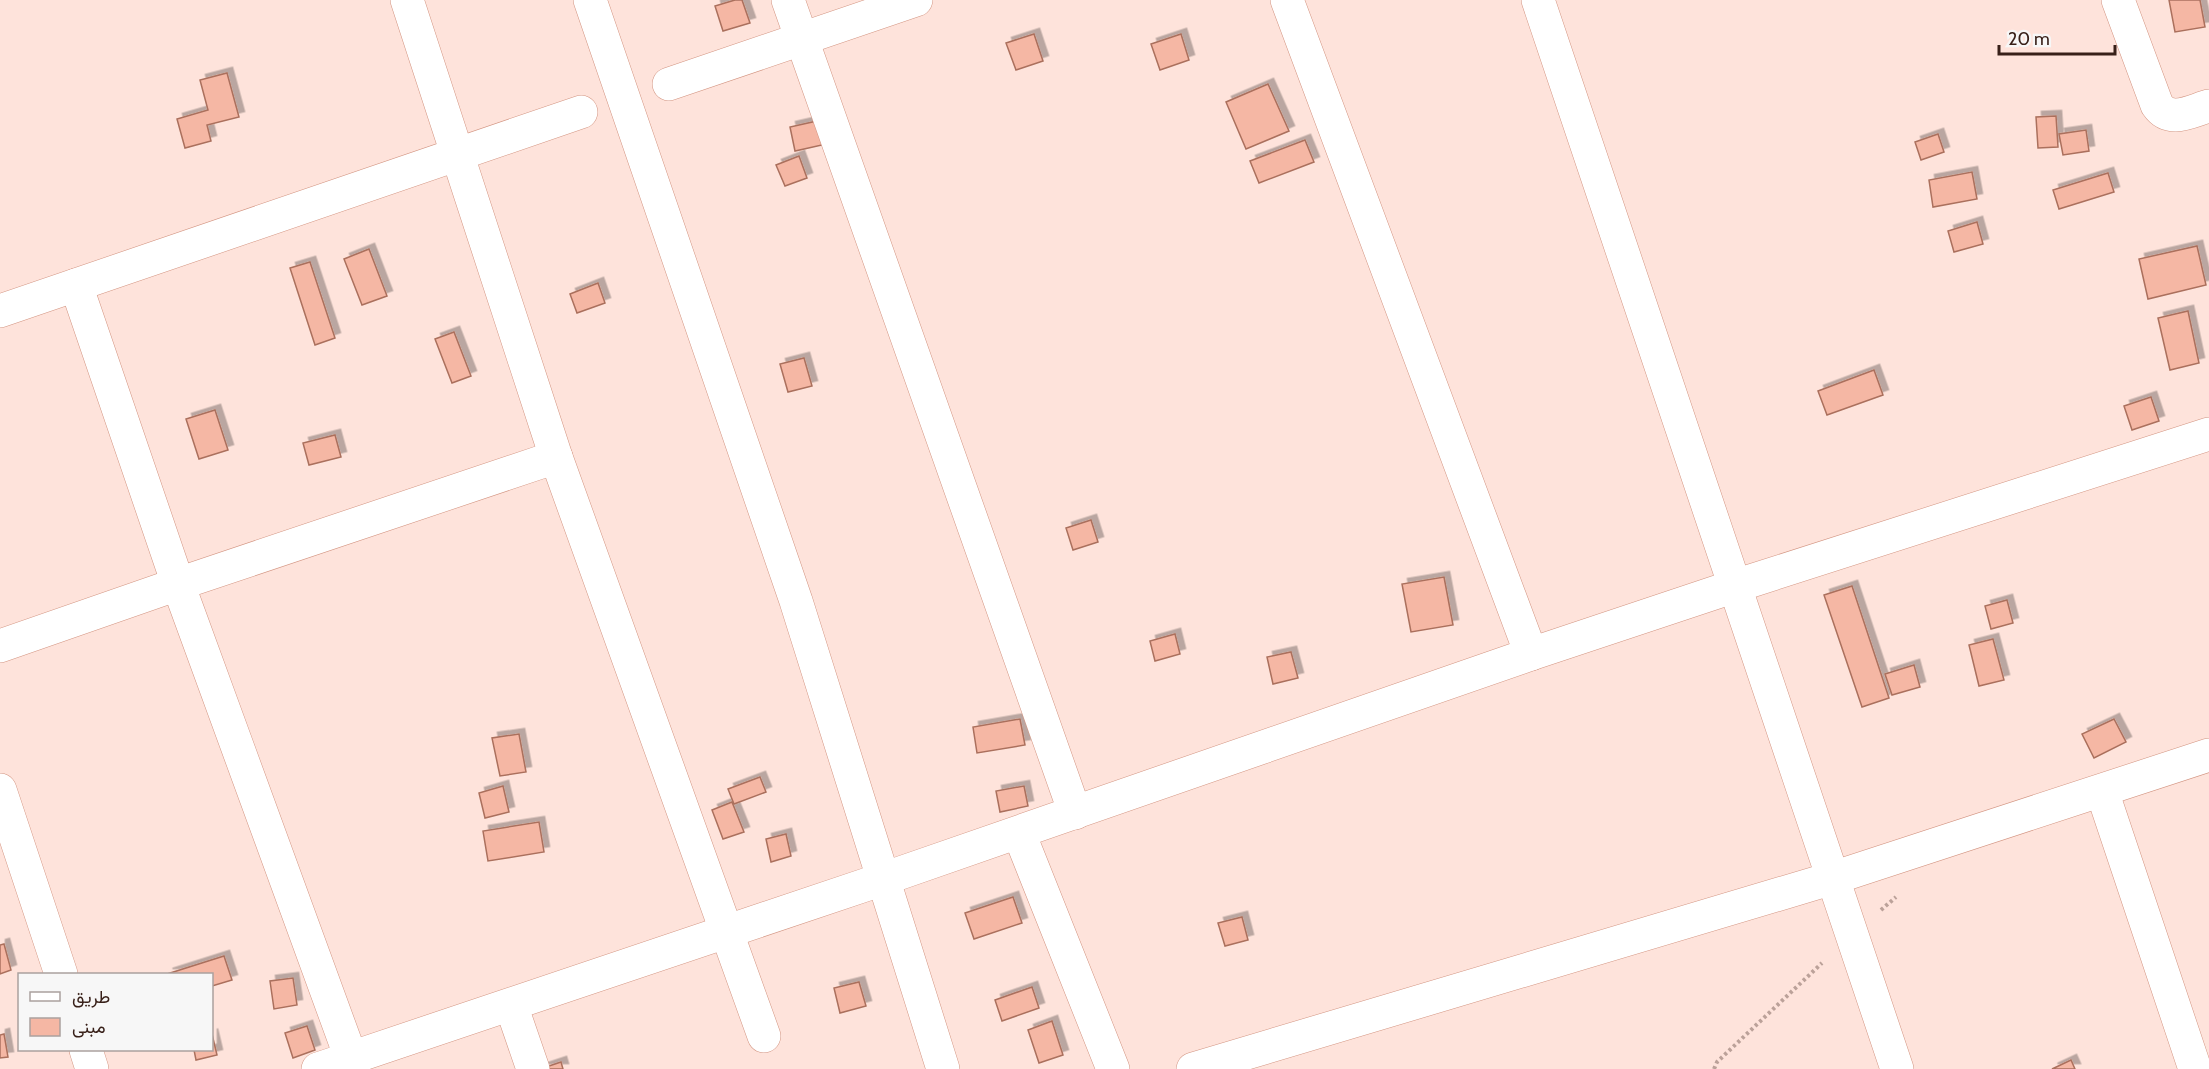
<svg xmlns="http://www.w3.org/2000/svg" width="2209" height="1069" font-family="Cabin,Vazirmatn,sans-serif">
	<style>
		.building { fill: #f5b7a4; stroke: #ab705d; stroke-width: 1.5; filter: url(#shadow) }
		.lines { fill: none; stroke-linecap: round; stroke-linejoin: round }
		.minor-casing { stroke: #d39582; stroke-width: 34 }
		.path { stroke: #bba199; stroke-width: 4; stroke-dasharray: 3 3; stroke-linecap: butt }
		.minor { stroke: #fff; stroke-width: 33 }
	</style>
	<defs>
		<filter id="shadow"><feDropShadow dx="5.5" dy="-5.5" stdDeviation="0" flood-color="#0004"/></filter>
	</defs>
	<rect width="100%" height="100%" fill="#fee3db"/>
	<g class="building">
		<path d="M 735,0 L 742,0 L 750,23 L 723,31 L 715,6 Z"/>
		<path d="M 2169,0 L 2200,0 L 2205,27 L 2175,32 Z"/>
		<path d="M 1034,34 L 1043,61 L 1016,70 L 1006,43 Z"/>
		<path d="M 1181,34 L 1189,60 L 1160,70 L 1151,44 Z"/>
		<path d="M 227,73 L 239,117 L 207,125 L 211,141 L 185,148 L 177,119 L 208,110 L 200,80 Z"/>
		<path d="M 1268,84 L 1289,131 L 1246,149 L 1226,102 Z"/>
		<path d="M 2056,116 L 2058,147 L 2038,148 L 2036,117 Z"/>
		<path d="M 817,121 L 822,145 L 795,151 L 790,127 Z"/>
		<path d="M 2086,130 L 2089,151 L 2063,155 L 2059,134 Z"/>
		<path d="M 1938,134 L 1944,152 L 1921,160 L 1915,142 Z"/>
		<path d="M 1305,140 L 1314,162 L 1259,183 L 1250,161 Z"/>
		<path d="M 799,156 L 807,178 L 785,186 L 776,165 Z"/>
		<path d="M 1972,172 L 1977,199 L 1933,207 L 1929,180 Z"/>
		<path d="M 2108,173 L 2114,192 L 2059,209 L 2053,190 Z"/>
		<path d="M 1977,222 L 1983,244 L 1954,252 L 1948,231 Z"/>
		<path d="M 2197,246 L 2206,285 L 2148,299 L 2139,259 Z"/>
		<path d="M 369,249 L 387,296 L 362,305 L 344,259 Z"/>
		<path d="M 310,262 L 335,338 L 315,345 L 290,268 Z"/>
		<path d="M 598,283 L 605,303 L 577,313 L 570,294 Z"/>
		<path d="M 2188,311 L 2199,363 L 2170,370 L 2158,318 Z"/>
		<path d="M 454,332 L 471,376 L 452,383 L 435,339 Z"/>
		<path d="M 804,358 L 812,386 L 788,392 L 780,364 Z"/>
		<path d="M 1874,370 L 1883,395 L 1827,415 L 1818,391 Z"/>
		<path d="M 2151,397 L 2159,421 L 2132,430 L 2124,406 Z"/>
		<path d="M 215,410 L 228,450 L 199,459 L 186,419 Z"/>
		<path d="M 335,435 L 341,457 L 309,465 L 303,443 Z"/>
		<path d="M 1091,520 L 1098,542 L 1073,550 L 1066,528 Z"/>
		<path d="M 1444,577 L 1453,625 L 1411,632 L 1402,584 Z"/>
		<path d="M 1852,586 L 1889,698 L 1862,707 L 1824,595 Z"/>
		<path d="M 2007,600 L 2013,623 L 1991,629 L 1985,606 Z"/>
		<path d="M 1175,634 L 1180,654 L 1155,661 L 1150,641 Z"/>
		<path d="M 1993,639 L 2004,680 L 1979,686 L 1969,645 Z"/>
		<path d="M 1291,652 L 1298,678 L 1273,684 L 1267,657 Z"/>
		<path d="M 1914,665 L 1920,687 L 1892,695 L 1885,674 Z"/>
		<path d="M 1020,719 L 1025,745 L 977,753 L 973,727 Z"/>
		<path d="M 2114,719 L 2126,742 L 2094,758 L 2082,734 Z"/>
		<path d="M 519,734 L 526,772 L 500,776 L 492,738 Z"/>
		<path d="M 760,777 L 766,792 L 734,804 L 728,789 Z"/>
		<path d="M 503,786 L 509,812 L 485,818 L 479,793 Z"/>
		<path d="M 1024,786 L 1028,806 L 1000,812 L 996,791 Z"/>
		<path d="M 732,802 L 744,832 L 723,839 L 712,810 Z"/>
		<path d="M 539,822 L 544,852 L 488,861 L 483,831 Z"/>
		<path d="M 786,834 L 791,856 L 771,862 L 766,839 Z"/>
		<path d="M 1013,897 L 1022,923 L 974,939 L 965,913 Z"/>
		<path d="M 1242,917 L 1248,940 L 1225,946 L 1218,923 Z"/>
		<path d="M 4,944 L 11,970 L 0,974 L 0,945 Z"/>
		<path d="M 224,956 L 232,980 L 212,986 L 212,974 L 167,974 Z"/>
		<path d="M 293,978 L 297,1005 L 274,1009 L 270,981 Z"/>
		<path d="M 859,982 L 866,1006 L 840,1013 L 834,988 Z"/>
		<path d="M 1032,987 L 1039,1008 L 1002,1021 L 995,1000 Z"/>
		<path d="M 1052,1021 L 1063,1055 L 1039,1063 L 1028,1030 Z"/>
		<path d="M 307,1026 L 315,1050 L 293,1058 L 285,1033 Z"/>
		<path d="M 4,1034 L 8,1057 L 0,1058 L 0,1035 Z"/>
		<path d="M 212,1034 L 217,1055 L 196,1060 L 194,1050 L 212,1050 Z"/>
		<path d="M 2071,1060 L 2075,1069 L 2052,1069 Z"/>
		<path d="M 561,1062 L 563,1069 L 540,1069 Z"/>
	</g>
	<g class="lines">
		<defs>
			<g id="minor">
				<path d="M 407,0 L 556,457 L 764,1036"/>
				<path d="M 590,0 L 796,601 L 943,1069"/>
				<path d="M 788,0 L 1075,813"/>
				<path d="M 1287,0 L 1531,654"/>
				<path d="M 1538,0 L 1897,1069"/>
				<path d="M 2118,0 L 2157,105 C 2170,124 2191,111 2209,106"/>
				<path d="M 669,84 L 916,0"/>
				<path d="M 76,285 L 178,584 L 351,1058"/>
				<path d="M 0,311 L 581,112"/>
				<path d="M 0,646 L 178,584 L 556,457"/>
				<path d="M 0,790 L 61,974"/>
				<path d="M 2102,791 L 2195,1069"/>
				<path d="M 1019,833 L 1113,1069"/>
				<path d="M 511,1005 L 533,1069"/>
				<path d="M 86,1050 L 92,1069"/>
				<path d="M 318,1069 L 883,879 L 1531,654 L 1735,586 L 2209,434"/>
				<path d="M 1193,1069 L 1833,878 L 2209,755"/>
			</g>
		</defs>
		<use href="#minor" class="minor-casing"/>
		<g class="path">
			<path d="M 1881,910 L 1896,897"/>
			<path d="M 1714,1069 L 1717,1062 L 1822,963"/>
		</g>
		<use href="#minor" class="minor"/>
	</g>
	<rect x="18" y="973" width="195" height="78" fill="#f7f7f7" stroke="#aba19e" stroke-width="1.5"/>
	<rect x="30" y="992" width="30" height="9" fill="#ffffff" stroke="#aba19e" stroke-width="1.5"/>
	<text x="72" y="1003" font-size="18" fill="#382019">طريق</text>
	<rect x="30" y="1018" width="30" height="18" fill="#f5b7a4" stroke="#aba19e" stroke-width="1.5"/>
	<text x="72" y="1033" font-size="18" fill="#382019">مبنى</text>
	<path d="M1999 45v9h116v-9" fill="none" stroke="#382019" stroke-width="3"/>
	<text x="2008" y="45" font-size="18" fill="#382019" stroke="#f7f7f7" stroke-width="4.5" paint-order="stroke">20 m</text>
</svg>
